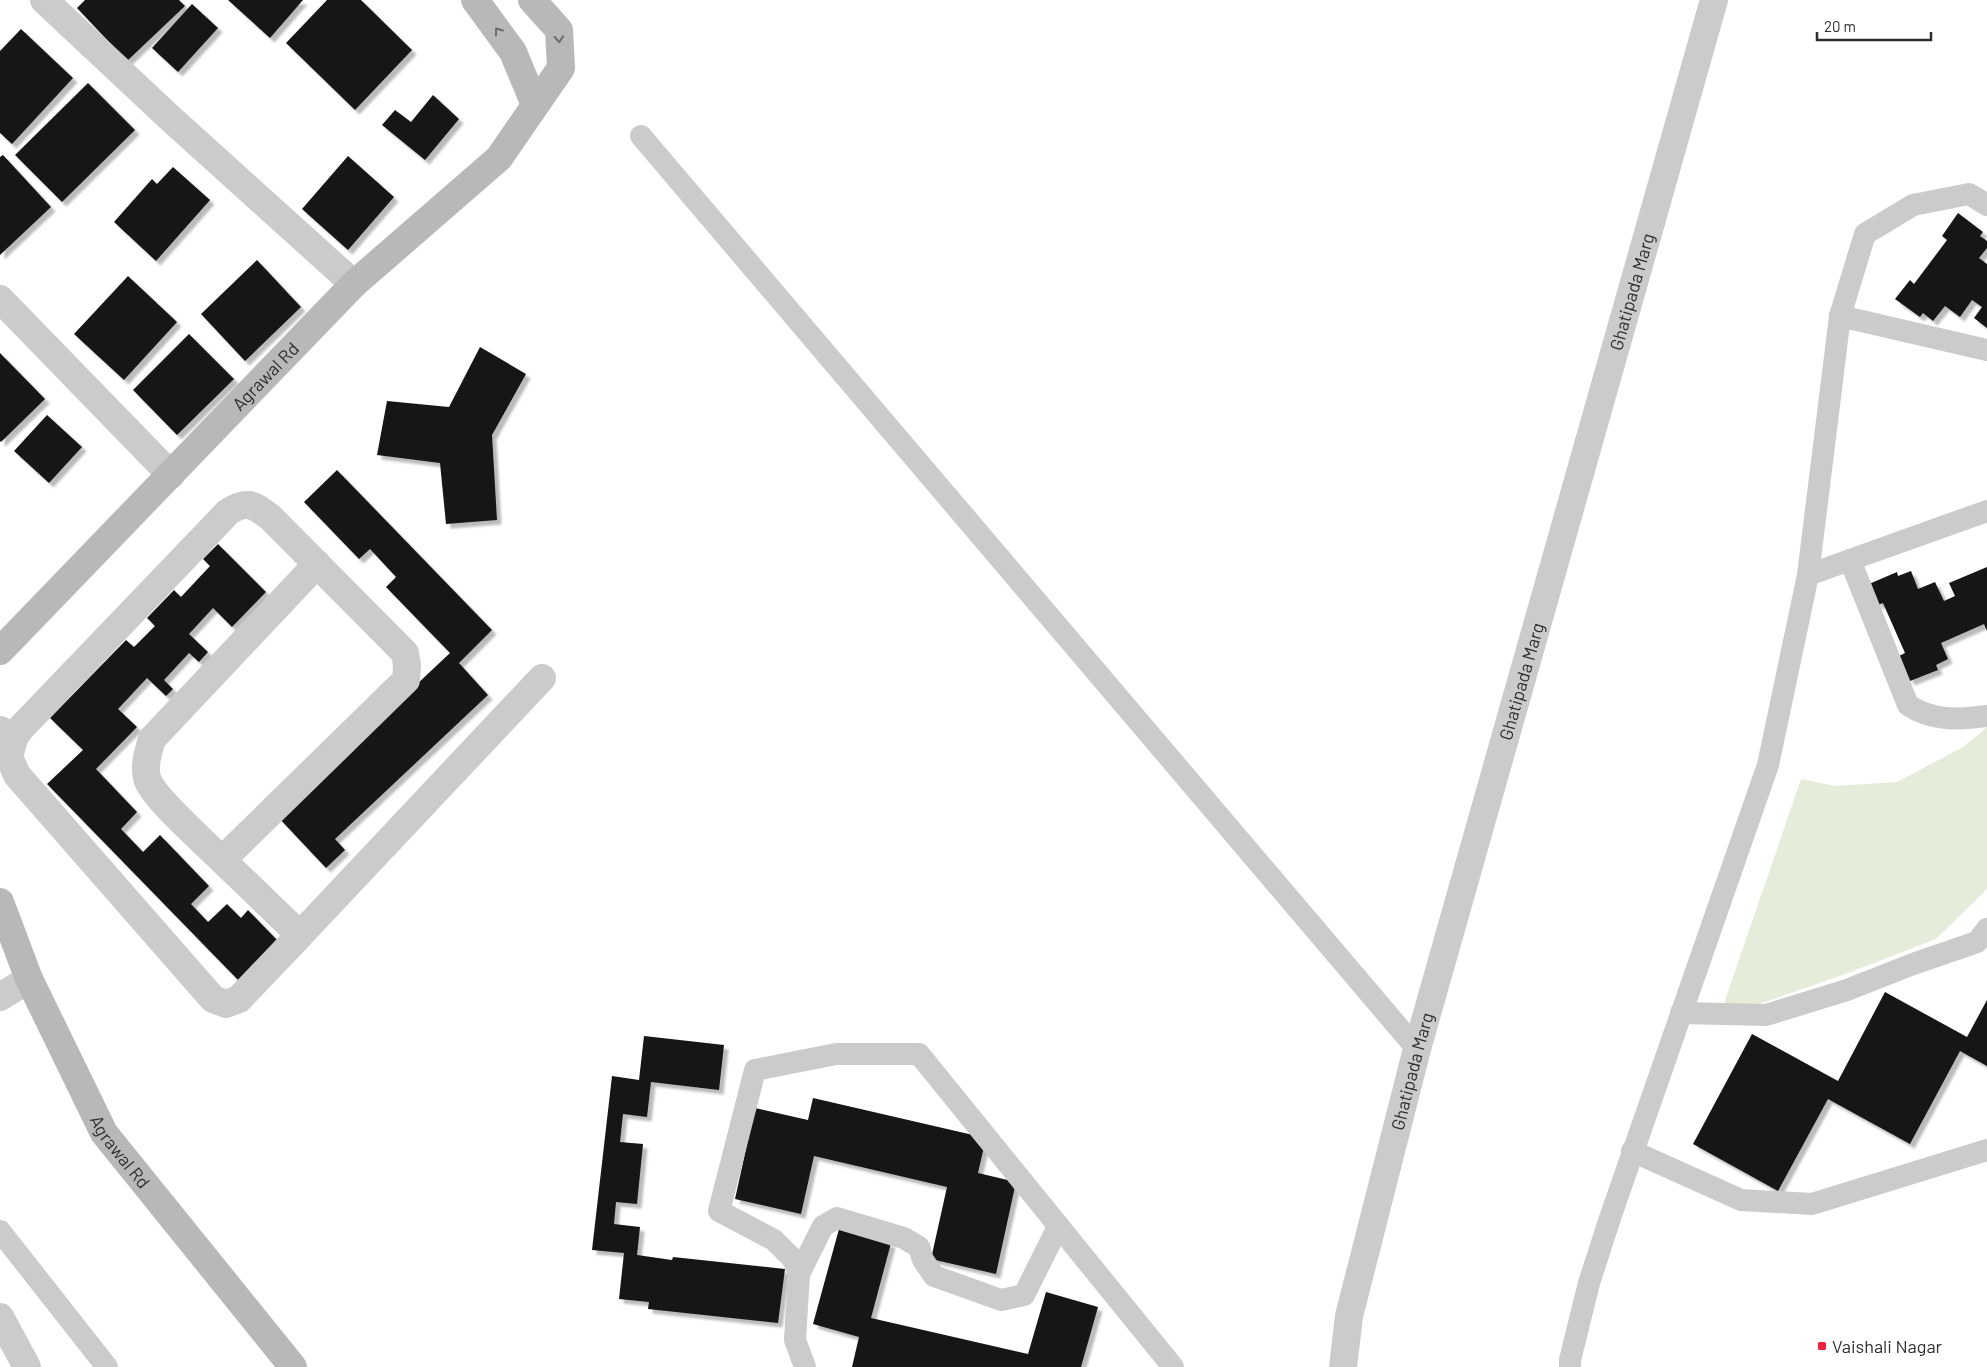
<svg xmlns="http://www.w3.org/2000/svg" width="1987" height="1367" font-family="Barlow,sans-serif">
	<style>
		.green { fill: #e5ecda }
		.building { fill: #151515; filter: url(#shadow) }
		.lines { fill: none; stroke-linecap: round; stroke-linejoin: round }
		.lane { stroke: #cbcbcb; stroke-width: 22 }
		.street { stroke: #cbcbcb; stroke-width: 28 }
		.secondary { stroke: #b8b8b8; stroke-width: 28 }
		.oneway { stroke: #6c6c6c }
		.poi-dot { fill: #ef2540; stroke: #fff; stroke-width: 2 }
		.labels { text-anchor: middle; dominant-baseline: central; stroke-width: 5; stroke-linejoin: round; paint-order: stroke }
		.street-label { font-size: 18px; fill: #2e2e2e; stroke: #fff }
		.poi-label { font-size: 18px; fill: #2e2e2e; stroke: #fff; text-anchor: start }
	</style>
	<defs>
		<filter id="shadow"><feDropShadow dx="4.5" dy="4.5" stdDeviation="1" flood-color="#0004"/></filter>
	</defs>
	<rect width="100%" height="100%" fill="#fff"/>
	<path class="green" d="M 1987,727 L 1987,888 L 1984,892 L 1936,939 L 1848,973 L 1719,1018 L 1801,779 L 1835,786 L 1897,782 L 1963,747 Z"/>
	<g class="building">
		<path d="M 85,0 L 179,0 L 185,6 L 127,61 L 77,8 Z"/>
		<path d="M 228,0 L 303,0 L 270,38 Z"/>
		<path d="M 327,0 L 361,0 L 412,50 L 355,110 L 286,43 Z"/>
		<path d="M 192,4 L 218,28 L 178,72 L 152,48 Z"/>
		<path d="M 21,29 L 73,78 L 12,144 L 0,133 L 0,51 Z"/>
		<path d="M 88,83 L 135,130 L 62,202 L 15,155 Z"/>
		<path d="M 433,95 L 459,119 L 425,160 L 382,125 L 395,110 L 411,122 Z"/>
		<path d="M 3,155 L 51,207 L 0,255 L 0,157 Z"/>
		<path d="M 348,156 L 394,197 L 348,250 L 302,209 Z"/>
		<path d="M 173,167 L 210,200 L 156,261 L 114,222 L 152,179 L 157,184 Z"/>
		<path d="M 1958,213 L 1983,232 L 1980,236 L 1987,241 L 1987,248 L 1979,258 L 1987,264 L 1987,328 L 1974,318 L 1982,307 L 1972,300 L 1960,317 L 1945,306 L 1933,321 L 1923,313 L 1920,317 L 1895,299 L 1910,280 L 1914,284 L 1947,240 L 1942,236 Z"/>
		<path d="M 257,260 L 301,307 L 245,361 L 201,314 Z"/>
		<path d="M 128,276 L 177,322 L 124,380 L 74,334 Z"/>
		<path d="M 189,334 L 234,379 L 177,435 L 133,390 Z"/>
		<path d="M 480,347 L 526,374 L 492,435 L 497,520 L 446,524 L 440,463 L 377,455 L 387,401 L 449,407 Z"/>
		<path d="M 0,353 L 45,399 L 1,442 L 0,441 Z"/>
		<path d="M 47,415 L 82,447 L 49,483 L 14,451 Z"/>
		<path d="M 337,470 L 492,630 L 459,663 L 488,695 L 335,839 L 345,850 L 326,868 L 277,816 L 450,653 L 386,587 L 396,577 L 370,549 L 359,559 L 304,502 Z"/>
		<path d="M 218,544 L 266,592 L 232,627 L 213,608 L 189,634 L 208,652 L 199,662 L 189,653 L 164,680 L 173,689 L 166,696 L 147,678 L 118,709 L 137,727 L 96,769 L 137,812 L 121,829 L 143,852 L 160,835 L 209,886 L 191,904 L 208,922 L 227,904 L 241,918 L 248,910 L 278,941 L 238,980 L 47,784 L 83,750 L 50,718 L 126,640 L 134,647 L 155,626 L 147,618 L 174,590 L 181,597 L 210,566 L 203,559 Z"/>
		<path d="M 1987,567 L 1987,631 L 1984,624 L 1941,643 L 1948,659 L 1936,665 L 1938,670 L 1910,681 L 1899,656 L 1905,653 L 1883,603 L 1878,605 L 1869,584 L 1897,572 L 1898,576 L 1911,571 L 1918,589 L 1935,582 L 1944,601 L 1955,596 L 1949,583 Z"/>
		<path d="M 1885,992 L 1967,1037 L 1987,1000 L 1987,1066 L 1960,1051 L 1910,1144 L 1828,1099 L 1778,1191 L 1693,1144 L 1752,1034 L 1838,1081 Z"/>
		<path d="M 644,1036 L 724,1045 L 719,1090 L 651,1082 L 647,1117 L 623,1114 L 620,1142 L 643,1144 L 637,1204 L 616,1202 L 614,1224 L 640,1227 L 637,1255 L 672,1260 L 673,1257 L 785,1269 L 778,1323 L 648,1309 L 649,1302 L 619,1299 L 624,1253 L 592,1250 L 612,1076 L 639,1080 Z"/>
		<path d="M 813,1098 L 986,1138 L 978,1173 L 1016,1182 L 996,1274 L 931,1259 L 947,1187 L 814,1156 L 801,1214 L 735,1199 L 755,1108 L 808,1120 Z"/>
		<path d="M 839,1229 L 891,1243 L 871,1318 L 1028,1354 L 1046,1292 L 1098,1307 L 1081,1367 L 852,1367 L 859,1337 L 813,1324 Z"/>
	</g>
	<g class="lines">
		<g class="lane">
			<path d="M 641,136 L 1417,1049"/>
			<path d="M 1840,316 L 1987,350"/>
			<path d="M 1850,560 L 1908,705 C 1932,721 1959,720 1987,716"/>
			<path d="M 1808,575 L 1987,511"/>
			<path d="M 1681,1013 L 1766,1015 L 1847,990 L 1913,964 L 1977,942 L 1987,929"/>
			<path d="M 1632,1151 L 1741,1200 L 1812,1204 L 1987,1150"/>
			<path d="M 0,1231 L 107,1367"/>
			<path d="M 799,1274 L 823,1226 L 837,1218 L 904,1238 L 919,1247 L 923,1260 L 934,1276 L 1001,1300 L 1024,1295 L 1058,1227"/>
			<path d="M 805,1367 L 795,1340 L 799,1274 L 793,1259 L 774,1240 L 719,1211 L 755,1070 L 836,1054 L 919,1054 L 1173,1367"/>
			<path d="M 1570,1367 L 1570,1360 L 1589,1283 L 1611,1215 L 1768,765 L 1808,575 L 1840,316 L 1865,234 L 1913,205 L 1969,194 L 1987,205"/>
		</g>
		<g class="street">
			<path d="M 44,0 L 170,118 L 354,284"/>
			<path d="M 0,299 L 171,475"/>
			<path d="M 0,730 L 14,738 L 20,729 L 228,512 C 247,500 253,504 270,517 L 405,653 L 407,665 L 406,680 L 222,860 L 300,935 L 542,678"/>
			<path d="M 14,738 L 9,757 L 17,775 L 213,999 L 226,1004 L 239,999 L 300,935"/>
			<path d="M 222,860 C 205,843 156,800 148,781 C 143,768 148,752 152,739 L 317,564"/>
			<path d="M 0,997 L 29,979"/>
			<path d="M 0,1317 L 27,1367"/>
			<path id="s1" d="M 1343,1367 L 1349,1316 L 1417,1049 L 1714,0"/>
		</g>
		<g class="secondary">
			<path d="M 475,0 L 513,52 L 535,105"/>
			<path id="s2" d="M 0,651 L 354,284 L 499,158 L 561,68 L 559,30 L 532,0"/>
			<path id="s3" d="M 0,902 L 29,979 L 104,1133 L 293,1367"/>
		</g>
	</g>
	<defs><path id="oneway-chevron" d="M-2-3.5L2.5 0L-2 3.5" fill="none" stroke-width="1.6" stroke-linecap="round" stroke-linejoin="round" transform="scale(1.25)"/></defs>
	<g class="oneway">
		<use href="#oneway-chevron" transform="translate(498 31) rotate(-126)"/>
		<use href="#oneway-chevron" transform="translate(559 39) rotate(87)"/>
	</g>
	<rect class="poi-dot" x="1817" y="1341" width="10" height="10" rx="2.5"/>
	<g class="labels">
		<g class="street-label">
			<text stroke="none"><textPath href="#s1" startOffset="1114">Ghatipada Marg</textPath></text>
			<text stroke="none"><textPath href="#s2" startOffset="382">Agrawal Rd</textPath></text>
			<text stroke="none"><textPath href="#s1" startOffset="709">Ghatipada Marg</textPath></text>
			<text stroke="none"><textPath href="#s1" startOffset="304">Ghatipada Marg</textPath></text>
			<text stroke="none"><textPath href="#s3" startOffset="278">Agrawal Rd</textPath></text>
		</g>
		<g class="poi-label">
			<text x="1832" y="1346">Vaishali Nagar</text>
		</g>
	</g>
	<path d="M1817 32v8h114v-8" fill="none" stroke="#2e2e2e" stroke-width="2.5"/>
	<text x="1824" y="32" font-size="15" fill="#2e2e2e" stroke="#ffffff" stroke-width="4" paint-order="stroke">20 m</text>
</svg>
